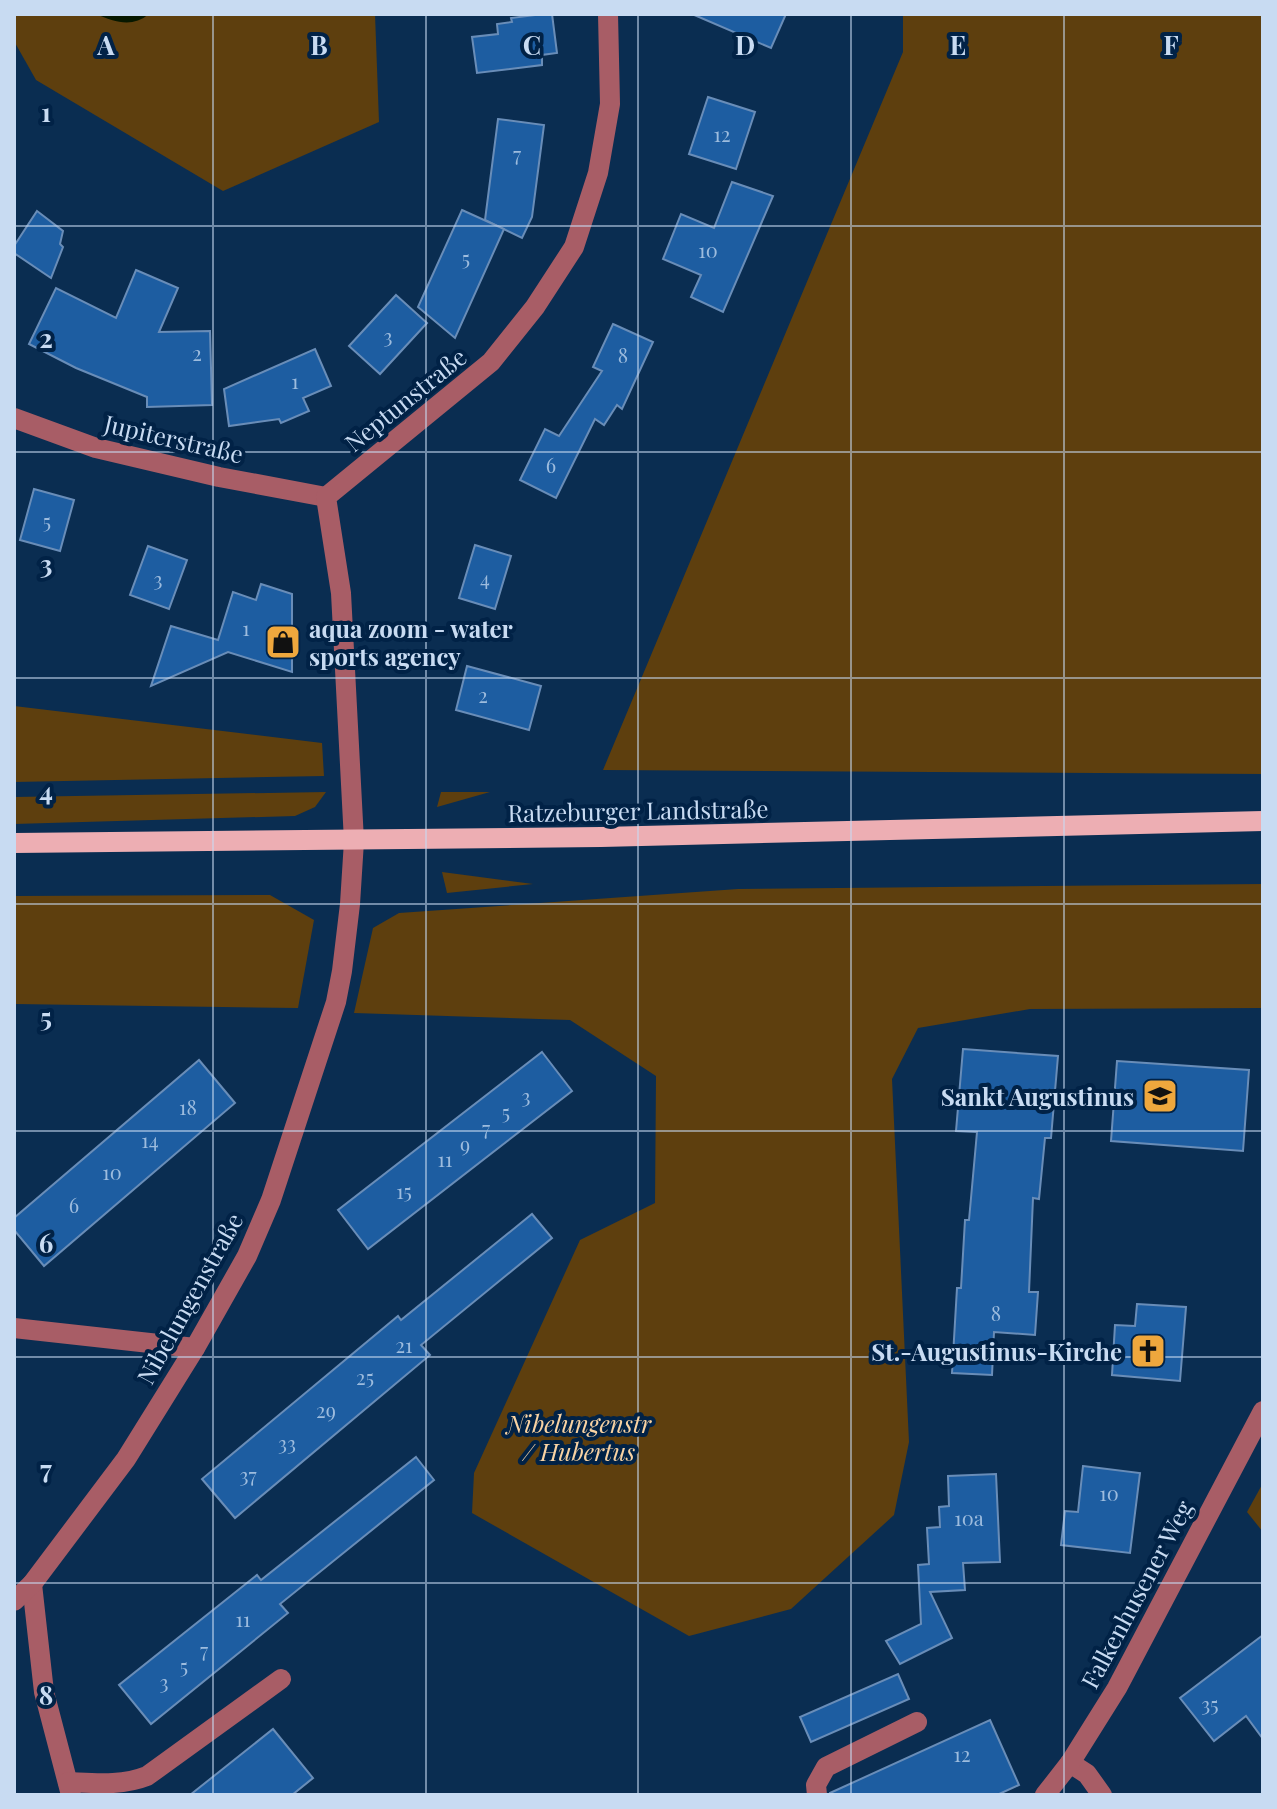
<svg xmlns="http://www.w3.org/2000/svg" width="1277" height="1809" font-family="'Playfair Display',serif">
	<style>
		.green { fill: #5e3f0e }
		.water { fill: #071800 }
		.building { fill: #1d5da1; stroke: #698db8; stroke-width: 2 }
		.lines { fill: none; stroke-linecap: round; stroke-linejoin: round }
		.minor { stroke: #a85d66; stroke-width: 20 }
		.major { stroke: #edaeb3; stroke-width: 20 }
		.grid { fill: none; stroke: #c8dbf2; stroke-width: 2; stroke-opacity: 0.55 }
		.labels { text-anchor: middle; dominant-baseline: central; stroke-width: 8; stroke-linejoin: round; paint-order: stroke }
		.number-label { font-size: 20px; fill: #9dbcde }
		.street-label { font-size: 24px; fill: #c8dbf2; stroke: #012246 }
		.poi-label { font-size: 24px; font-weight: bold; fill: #c8dbf2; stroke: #012246; text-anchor: end }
		.park-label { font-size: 24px; font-style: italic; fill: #f9d3a3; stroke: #012246 }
		.grid-label { font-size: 26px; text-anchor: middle; font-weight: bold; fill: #c8dbf2; stroke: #012246; stroke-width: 8; stroke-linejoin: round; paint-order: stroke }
	</style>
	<rect width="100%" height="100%" fill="#0a2d51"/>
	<g class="green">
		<path d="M 14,14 L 375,14 L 379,122 L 223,191 L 36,80 L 14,41 Z"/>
		<path d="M 903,14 L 1263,14 L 1263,774 L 603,770 L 903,52 Z"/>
		<path d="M 14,706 L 322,743 L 324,776 L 14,782 Z"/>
		<path d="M 326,792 L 315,807 L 295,816 L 14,824 L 14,797 Z"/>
		<path d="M 441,792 L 490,792 L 437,807 Z"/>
		<path d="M 442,872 L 533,884 L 447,893 Z"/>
		<path d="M 1263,884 L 1263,1008 L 1030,1009 L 918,1028 L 892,1079 L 909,1442 L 894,1515 L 791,1609 L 689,1636 L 472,1513 L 474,1473 L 580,1240 L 655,1203 L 656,1076 L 570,1020 L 354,1013 L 373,928 L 399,913 L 738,889 Z"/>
		<path d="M 270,895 L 314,920 L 298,1008 L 14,1004 L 14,896 Z"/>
		<path d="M 1263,1483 L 1263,1532 L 1247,1512 Z"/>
	</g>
	<path class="water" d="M 96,14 L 149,14 C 132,28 115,22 96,14 Z"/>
	<g class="building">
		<path d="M 543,14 L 552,14 L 557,53 L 542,55 L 542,65 L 477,73 L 472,37 L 498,34 L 497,24 L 512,22 L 511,18 Z"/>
		<path d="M 692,14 L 786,14 L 771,48 Z"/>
		<path d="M 708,97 L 755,112 L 736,169 L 689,154 Z"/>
		<path d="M 498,119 L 544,125 L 532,217 L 522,238 L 485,220 Z"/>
		<path d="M 732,182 L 773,196 L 723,312 L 691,297 L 701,275 L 663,259 L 681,214 L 714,228 Z"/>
		<path d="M 462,210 L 504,229 L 455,338 L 418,307 Z"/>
		<path d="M 37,211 L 63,231 L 60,244 L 63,247 L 51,278 L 14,253 L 14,246 Z"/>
		<path d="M 136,270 L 178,288 L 159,332 L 210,331 L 212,405 L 147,407 L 147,397 L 76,368 L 29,344 L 56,288 L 116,318 Z"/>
		<path d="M 396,295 L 427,323 L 380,374 L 349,346 Z"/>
		<path d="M 613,324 L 653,342 L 622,409 L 617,405 L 604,425 L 595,419 L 556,498 L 520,480 L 545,429 L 559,436 L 602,371 L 593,367 Z"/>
		<path d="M 315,349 L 331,386 L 303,398 L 309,411 L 281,423 L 279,419 L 229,426 L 224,389 Z"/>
		<path d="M 34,489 L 74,500 L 60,551 L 20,540 Z"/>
		<path d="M 475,545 L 511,556 L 495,609 L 459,598 Z"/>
		<path d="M 148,546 L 187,560 L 169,609 L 130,595 Z"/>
		<path d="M 261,584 L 292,594 L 292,672 L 228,652 L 151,686 L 171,626 L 218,640 L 233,592 L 256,600 Z"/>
		<path d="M 467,666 L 541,686 L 529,730 L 456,710 Z"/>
		<path d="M 963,1049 L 1058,1056 L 1051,1138 L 1045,1138 L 1039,1199 L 1033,1198 L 1029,1292 L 1038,1292 L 1035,1335 L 994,1332 L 992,1375 L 952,1373 L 957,1288 L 961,1288 L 965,1220 L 969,1220 L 977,1132 L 956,1131 Z"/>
		<path d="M 542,1052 L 572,1091 L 368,1249 L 338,1210 Z"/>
		<path d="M 199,1060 L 235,1103 L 44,1266 L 14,1230 L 14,1218 Z"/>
		<path d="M 1117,1061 L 1249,1070 L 1243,1151 L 1111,1141 Z"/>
		<path d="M 532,1214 L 552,1238 L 421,1345 L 430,1355 L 235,1518 L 202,1479 L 398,1316 L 401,1320 Z"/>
		<path d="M 1137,1304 L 1186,1307 L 1180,1381 L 1112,1375 L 1115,1325 L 1135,1326 Z"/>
		<path d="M 416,1457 L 434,1480 L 280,1604 L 288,1613 L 151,1724 L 119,1685 L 257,1575 L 261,1580 Z"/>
		<path d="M 1083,1466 L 1140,1473 L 1130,1553 L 1061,1545 L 1065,1511 L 1078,1512 Z"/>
		<path d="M 996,1474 L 1000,1562 L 963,1563 L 965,1590 L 930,1592 L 952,1638 L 900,1664 L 886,1641 L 921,1624 L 918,1565 L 929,1564 L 927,1528 L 940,1527 L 939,1507 L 949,1506 L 948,1476 Z"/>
		<path d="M 1263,1635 L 1263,1739 L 1246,1716 L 1214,1741 L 1180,1698 Z"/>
		<path d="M 898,1674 L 909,1699 L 811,1742 L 800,1717 Z"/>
		<path d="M 990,1720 L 1019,1785 L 997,1795 L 830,1795 L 830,1793 Z"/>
		<path d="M 273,1729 L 313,1778 L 292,1795 L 190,1795 Z"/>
	</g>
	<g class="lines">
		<g class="minor">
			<path d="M 14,418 L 96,448 L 219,477 L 326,497"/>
			<path d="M 14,1328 L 195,1348"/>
			<path d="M 32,1584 L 44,1692 L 71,1795"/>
			<path d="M 14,1601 L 32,1584 L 126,1459 L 195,1348 L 247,1256 L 271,1200 L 336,1002 L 342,971 L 350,904 L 354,841 L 341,593 L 326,497 L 491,362 L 535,307 L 574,247 L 598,173 L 610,104 L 608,14"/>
			<path d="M 1070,1763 L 1087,1774 L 1102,1795"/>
			<path d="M 68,1782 C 94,1783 122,1786 147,1776 L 281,1679"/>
			<path d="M 817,1795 L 816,1785 L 826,1767 L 917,1722"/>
			<path d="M 1045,1795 L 1070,1763 L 1117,1688 L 1263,1411"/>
		</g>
		<path class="major" d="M 14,843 L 601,837 L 1263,821"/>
	</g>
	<path class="grid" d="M 213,14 L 213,1795M 426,14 L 426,1795M 638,14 L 638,1795M 851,14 L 851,1795M 1064,14 L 1064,1795M 14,226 L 1263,226M 14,452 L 1263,452M 14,678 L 1263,678M 14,904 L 1263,904M 14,1131 L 1263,1131M 14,1357 L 1263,1357M 14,1583 L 1263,1583"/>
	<defs>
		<symbol id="shop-square" viewBox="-11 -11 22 22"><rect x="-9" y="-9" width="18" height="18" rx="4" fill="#eea73d" stroke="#012246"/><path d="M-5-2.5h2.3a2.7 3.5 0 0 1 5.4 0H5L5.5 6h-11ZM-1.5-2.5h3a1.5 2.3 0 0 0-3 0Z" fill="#111"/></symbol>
		<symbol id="school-square" viewBox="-11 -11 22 22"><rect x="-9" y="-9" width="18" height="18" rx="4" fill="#eea73d" stroke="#012246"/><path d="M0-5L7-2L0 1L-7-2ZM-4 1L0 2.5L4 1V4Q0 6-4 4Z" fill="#111"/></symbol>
		<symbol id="church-square" viewBox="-11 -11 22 22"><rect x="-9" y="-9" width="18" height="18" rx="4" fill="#eea73d" stroke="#012246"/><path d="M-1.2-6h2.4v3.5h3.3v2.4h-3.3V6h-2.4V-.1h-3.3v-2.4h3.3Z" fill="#111"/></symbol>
	</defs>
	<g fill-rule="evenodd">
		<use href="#shop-square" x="263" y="622" width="40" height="40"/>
		<use href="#school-square" x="1140" y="1076" width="40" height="40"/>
		<use href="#church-square" x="1128" y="1331" width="40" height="40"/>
	</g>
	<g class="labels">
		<g class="number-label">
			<text x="722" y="133">12</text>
			<text x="517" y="153">7</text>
			<text x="708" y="249">10</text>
			<text x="466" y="257">5</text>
			<text x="388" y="335">3</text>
			<text x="197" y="352">2</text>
			<text x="623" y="354">8</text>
			<text x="295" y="380">1</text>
			<text x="551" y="464">6</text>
			<text x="47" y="520">5</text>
			<text x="485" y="577">4</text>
			<text x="158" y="578">3</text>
			<text x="246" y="627">1</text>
			<text x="483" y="694">2</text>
			<text x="526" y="1095">3</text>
			<text x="188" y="1106">18</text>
			<text x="506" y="1111">5</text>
			<text x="486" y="1127">7</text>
			<text x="150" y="1139">14</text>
			<text x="465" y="1143">9</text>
			<text x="445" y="1158">11</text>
			<text x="112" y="1171">10</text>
			<text x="404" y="1190">15</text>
			<text x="74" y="1204">6</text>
			<text x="996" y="1312">8</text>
			<text x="404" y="1344">21</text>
			<text x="365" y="1376">25</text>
			<text x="326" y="1409">29</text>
			<text x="287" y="1442">33</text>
			<text x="248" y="1474">37</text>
			<text x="1109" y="1492">10</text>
			<text x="969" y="1517">10a</text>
			<text x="243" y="1618">11</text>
			<text x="204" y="1649">7</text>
			<text x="184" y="1665">5</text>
			<text x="164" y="1681">3</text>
			<text x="1210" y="1703">35</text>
			<text x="962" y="1753">12</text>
		</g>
		<g class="street-label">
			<text transform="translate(405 399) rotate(-39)">Neptunstraße</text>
			<text transform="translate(174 438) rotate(13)">Jupiterstraße</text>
			<text transform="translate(638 810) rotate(-1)">Ratzeburger Landstraße</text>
			<text transform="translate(189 1298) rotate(-61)">Nibelungenstraße</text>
			<text transform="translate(1136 1594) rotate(-62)">Falkenhusener Weg</text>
		</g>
		<g class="poi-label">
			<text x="309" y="628" text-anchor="start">aqua zoom - water<tspan x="309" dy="28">sports agency</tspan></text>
			<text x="1134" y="1096">Sankt Augustinus</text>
			<text x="1122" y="1351">St.-Augustinus-Kirche</text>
		</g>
		<g class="park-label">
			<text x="579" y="1423">Nibelungenstr<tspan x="579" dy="28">/ Hubertus</tspan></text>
		</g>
	</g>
	<g class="grid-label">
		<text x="106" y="55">A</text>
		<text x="319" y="55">B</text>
		<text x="532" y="55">C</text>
		<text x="745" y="55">D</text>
		<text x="958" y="55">E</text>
		<text x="1171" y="55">F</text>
		<text x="46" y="122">1</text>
		<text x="46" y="348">2</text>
		<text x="46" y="574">3</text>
		<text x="46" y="801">4</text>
		<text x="46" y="1027">5</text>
		<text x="46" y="1253">6</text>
		<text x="46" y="1479">7</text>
		<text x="46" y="1705">8</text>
	</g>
	<rect width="1277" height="1809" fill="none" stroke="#c8dbf2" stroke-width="32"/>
</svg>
